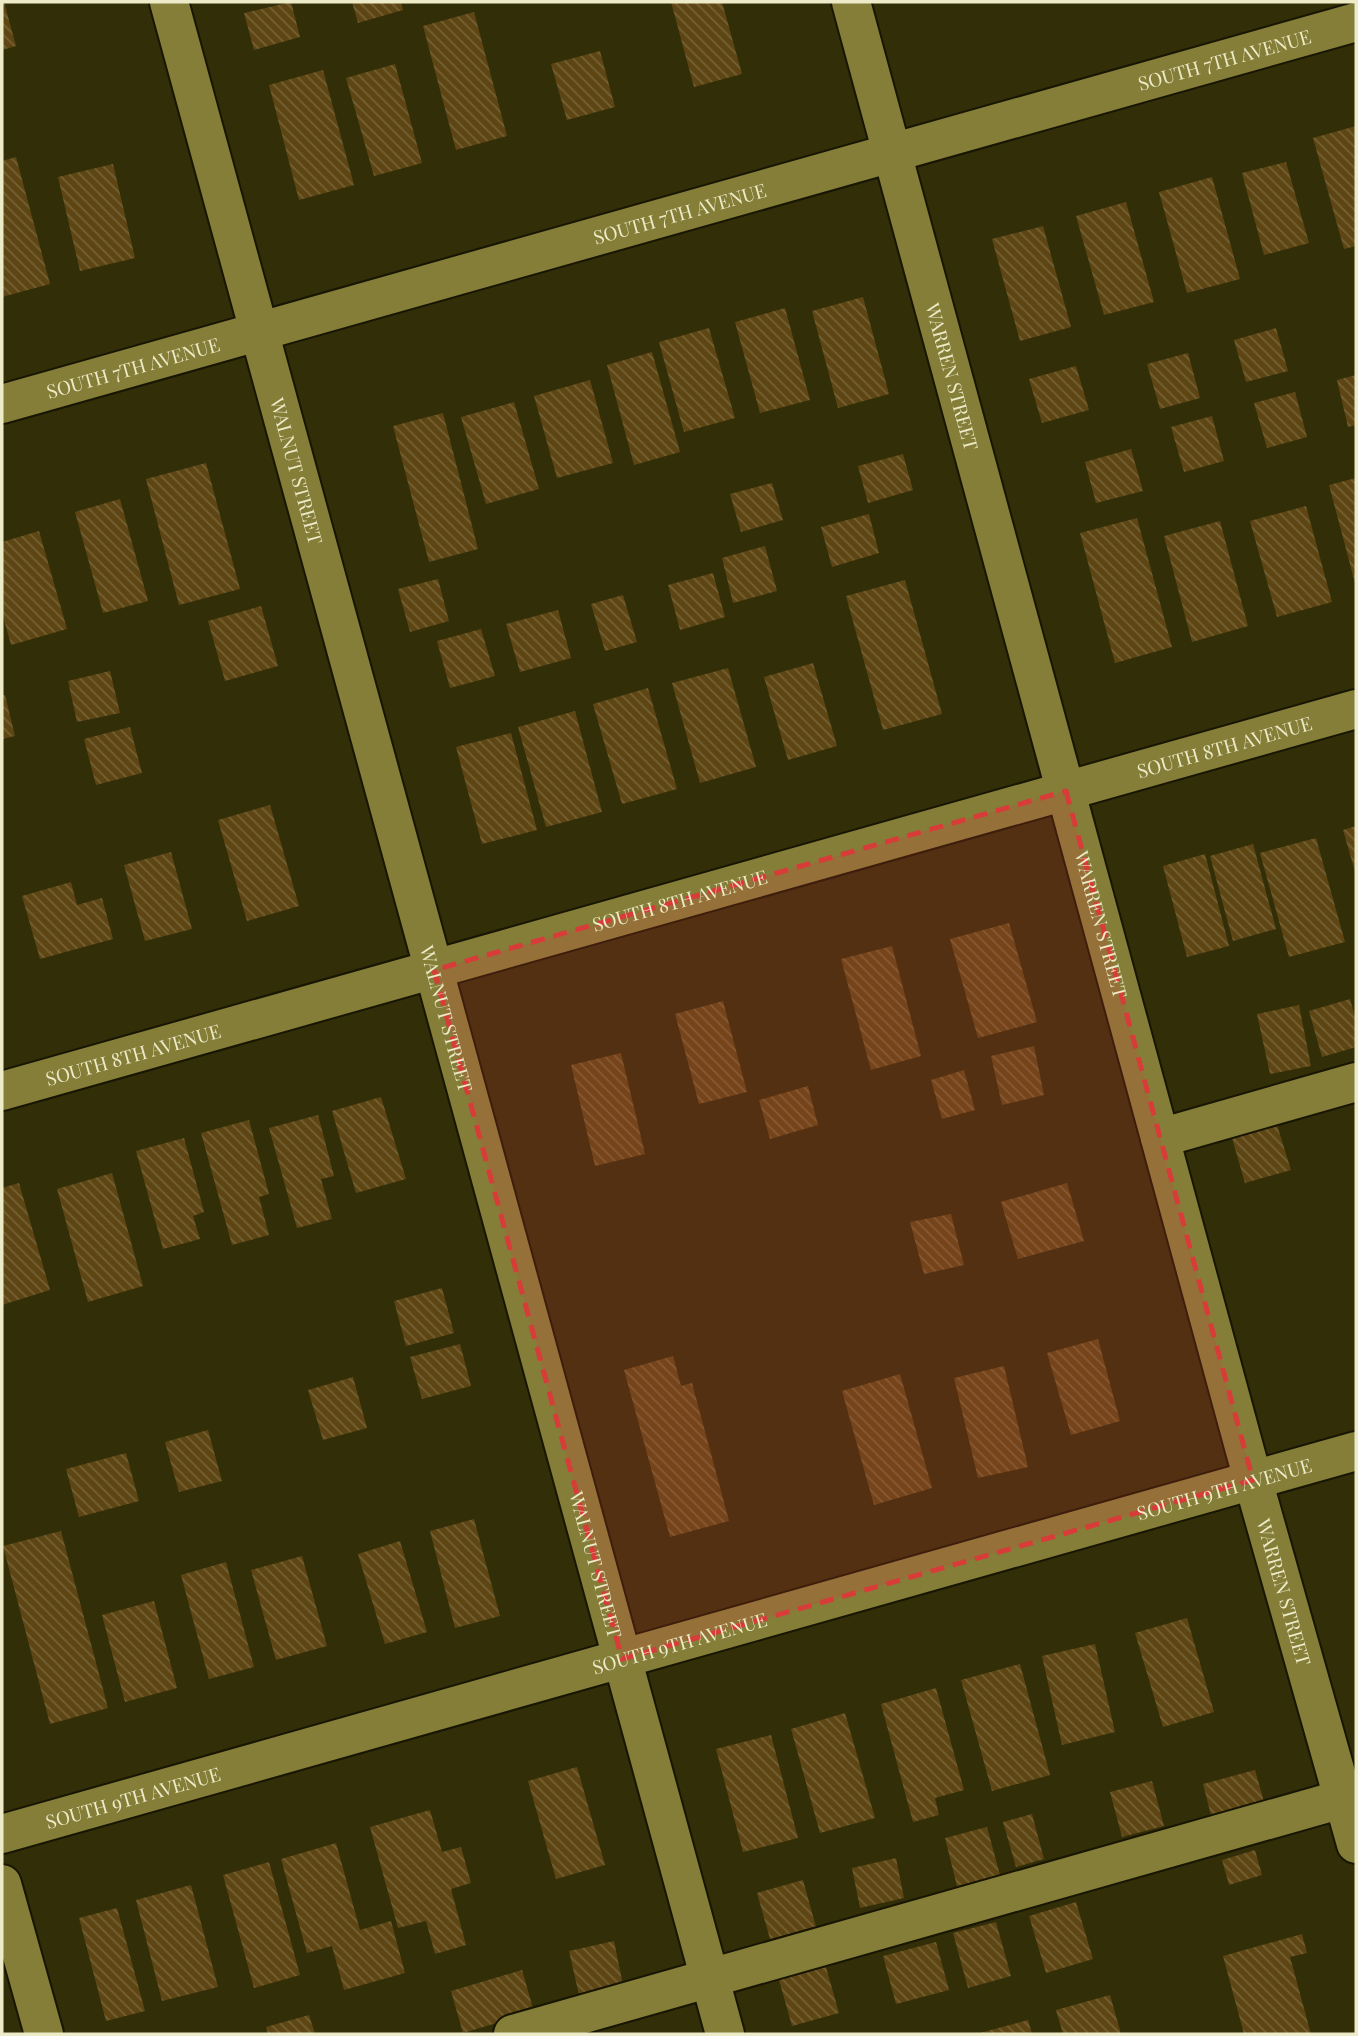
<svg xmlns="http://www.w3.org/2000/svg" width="1358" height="2036" font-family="'Playfair Display',serif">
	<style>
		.building { fill: url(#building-back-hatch) }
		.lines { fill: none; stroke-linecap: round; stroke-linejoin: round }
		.minor-casing { stroke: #181602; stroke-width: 42 }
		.minor { stroke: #857e39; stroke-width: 38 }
		.marked { fill: #d83c38; fill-opacity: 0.2; stroke: #d83c38; stroke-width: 5; stroke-dasharray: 14 9; stroke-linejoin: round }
		.labels { text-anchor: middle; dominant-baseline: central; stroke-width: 5; stroke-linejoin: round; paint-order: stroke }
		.street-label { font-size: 19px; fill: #edebc8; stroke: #191600 }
	</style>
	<defs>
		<pattern id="building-back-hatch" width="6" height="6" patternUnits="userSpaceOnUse" patternTransform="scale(1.75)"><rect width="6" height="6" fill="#5d4613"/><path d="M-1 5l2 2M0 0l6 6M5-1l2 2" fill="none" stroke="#756134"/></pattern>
	</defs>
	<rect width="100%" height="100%" fill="#322e08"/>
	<g class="building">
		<path d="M 2,2 L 4,2 L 16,46 L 2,50 Z"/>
		<path d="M 291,2 L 300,37 L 254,50 L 244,13 Z"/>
		<path d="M 352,2 L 401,2 L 403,10 L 358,23 Z"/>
		<path d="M 671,2 L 722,2 L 742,74 L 694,87 Z"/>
		<path d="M 474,12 L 507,136 L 456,150 L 423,26 Z"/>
		<path d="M 600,51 L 615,107 L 567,120 L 551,64 Z"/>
		<path d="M 395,64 L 422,163 L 374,176 L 346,78 Z"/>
		<path d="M 323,70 L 354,185 L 299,200 L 269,85 Z"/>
		<path d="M 1356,126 L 1356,246 L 1344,249 L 1313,138 Z"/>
		<path d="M 16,157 L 50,284 L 2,297 L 2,161 Z"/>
		<path d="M 1286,162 L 1309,243 L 1264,255 L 1242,173 Z"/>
		<path d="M 113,164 L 135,258 L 80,271 L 58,177 Z"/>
		<path d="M 1212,177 L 1240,279 L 1187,293 L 1159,192 Z"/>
		<path d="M 1126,202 L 1154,302 L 1104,315 L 1076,216 Z"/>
		<path d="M 1043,226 L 1071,327 L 1020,341 L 992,239 Z"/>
		<path d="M 863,297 L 889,394 L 838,408 L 812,311 Z"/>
		<path d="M 785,308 L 810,400 L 760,413 L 735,322 Z"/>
		<path d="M 709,328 L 735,418 L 684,432 L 659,342 Z"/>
		<path d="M 1276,328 L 1288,371 L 1246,382 L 1234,340 Z"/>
		<path d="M 652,352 L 680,452 L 634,465 L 607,365 Z"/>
		<path d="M 1188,353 L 1200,398 L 1160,409 L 1147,364 Z"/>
		<path d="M 1076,366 L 1089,410 L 1042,423 L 1029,379 Z"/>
		<path d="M 1356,375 L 1356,425 L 1348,427 L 1337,380 Z"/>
		<path d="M 590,380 L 613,463 L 557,478 L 534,396 Z"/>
		<path d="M 1295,392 L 1307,437 L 1267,448 L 1254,403 Z"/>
		<path d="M 514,402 L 539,489 L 486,504 L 461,417 Z"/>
		<path d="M 443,413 L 478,549 L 429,562 L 393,426 Z"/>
		<path d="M 1212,416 L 1224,461 L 1184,472 L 1171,427 Z"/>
		<path d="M 1131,449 L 1143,491 L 1096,503 L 1085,462 Z"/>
		<path d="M 903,454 L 913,490 L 868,503 L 858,466 Z"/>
		<path d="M 206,463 L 240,589 L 179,605 L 146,479 Z"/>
		<path d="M 1356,478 L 1356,583 L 1355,583 L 1329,485 Z"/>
		<path d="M 772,483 L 783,520 L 741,532 L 730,494 Z"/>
		<path d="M 120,499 L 148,601 L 103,613 L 75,512 Z"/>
		<path d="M 1306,506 L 1332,602 L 1277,617 L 1250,521 Z"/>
		<path d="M 869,514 L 879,553 L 832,567 L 821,527 Z"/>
		<path d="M 1137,518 L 1172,647 L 1115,663 L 1080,533 Z"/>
		<path d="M 1220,521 L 1248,626 L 1192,642 L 1164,536 Z"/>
		<path d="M 39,531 L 67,629 L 11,645 L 2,613 L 2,542 Z"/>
		<path d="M 765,546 L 777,591 L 733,603 L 722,558 Z"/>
		<path d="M 713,573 L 725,617 L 680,630 L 668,585 Z"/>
		<path d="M 438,579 L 449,621 L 410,632 L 398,589 Z"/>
		<path d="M 905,580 L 942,714 L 883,730 L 846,596 Z"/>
		<path d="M 623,595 L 637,642 L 605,651 L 591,604 Z"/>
		<path d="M 261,606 L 278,666 L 225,681 L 208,621 Z"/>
		<path d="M 558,610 L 571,658 L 520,672 L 506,624 Z"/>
		<path d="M 481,629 L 495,676 L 450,688 L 437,641 Z"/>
		<path d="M 813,663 L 837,746 L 788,760 L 764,677 Z"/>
		<path d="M 728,668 L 756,767 L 700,783 L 672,683 Z"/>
		<path d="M 110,671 L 120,713 L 77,722 L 68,681 Z"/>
		<path d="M 648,688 L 677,789 L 622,804 L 593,704 Z"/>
		<path d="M 2,695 L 5,695 L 15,736 L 2,739 Z"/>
		<path d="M 575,711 L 602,812 L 546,827 L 518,727 Z"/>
		<path d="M 130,727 L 142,773 L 96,785 L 84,739 Z"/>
		<path d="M 511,733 L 537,830 L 482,844 L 456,747 Z"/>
		<path d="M 270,805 L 299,906 L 247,921 L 218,820 Z"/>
		<path d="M 1356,826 L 1356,875 L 1343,830 Z"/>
		<path d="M 1316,838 L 1345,942 L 1289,957 L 1260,853 Z"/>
		<path d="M 1253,844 L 1276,929 L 1233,941 L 1210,856 Z"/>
		<path d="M 171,852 L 192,929 L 145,941 L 124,865 Z"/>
		<path d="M 1205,854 L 1229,946 L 1187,957 L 1163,866 Z"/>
		<path d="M 71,882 L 77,905 L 102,898 L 113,939 L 40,959 L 22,896 Z"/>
		<path d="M 1009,923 L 1037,1022 L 978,1038 L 950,939 Z"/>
		<path d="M 892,946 L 921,1056 L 871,1070 L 841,959 Z"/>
		<path d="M 1350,999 L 1356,1020 L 1356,1047 L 1322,1057 L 1309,1011 Z"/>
		<path d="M 723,1001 L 747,1092 L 699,1104 L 675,1014 Z"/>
		<path d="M 1299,1005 L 1311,1066 L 1270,1074 L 1257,1014 Z"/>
		<path d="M 1034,1046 L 1044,1095 L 1002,1105 L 991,1056 Z"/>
		<path d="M 621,1053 L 645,1154 L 595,1166 L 571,1065 Z"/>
		<path d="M 964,1070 L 975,1110 L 942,1119 L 931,1080 Z"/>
		<path d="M 808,1086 L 818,1125 L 770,1139 L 759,1100 Z"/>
		<path d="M 381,1097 L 406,1179 L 356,1193 L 332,1111 Z"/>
		<path d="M 318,1115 L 334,1176 L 321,1179 L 332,1219 L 297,1228 L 269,1128 Z"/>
		<path d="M 249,1120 L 269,1194 L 259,1197 L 269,1235 L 232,1245 L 201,1133 Z"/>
		<path d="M 1277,1125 L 1291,1170 L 1245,1183 L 1232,1138 Z"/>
		<path d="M 184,1138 L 204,1212 L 193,1216 L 200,1239 L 163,1249 L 136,1151 Z"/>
		<path d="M 112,1173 L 143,1286 L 88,1302 L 57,1189 Z"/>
		<path d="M 19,1183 L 50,1290 L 2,1305 L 2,1188 Z"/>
		<path d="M 1067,1183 L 1084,1241 L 1018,1259 L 1001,1202 Z"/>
		<path d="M 951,1214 L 964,1265 L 924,1274 L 910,1222 Z"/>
		<path d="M 442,1288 L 454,1333 L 406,1346 L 394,1301 Z"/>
		<path d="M 1098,1339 L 1120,1421 L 1071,1435 L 1047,1353 Z"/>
		<path d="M 460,1344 L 471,1386 L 422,1399 L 410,1357 Z"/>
		<path d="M 673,1356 L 681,1386 L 692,1383 L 729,1521 L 670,1537 L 624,1370 Z"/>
		<path d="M 1004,1366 L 1028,1467 L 978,1478 L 954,1378 Z"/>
		<path d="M 900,1374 L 932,1488 L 874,1505 L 842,1391 Z"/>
		<path d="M 353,1377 L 367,1428 L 323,1440 L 308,1390 Z"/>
		<path d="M 208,1430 L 222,1481 L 179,1492 L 165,1442 Z"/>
		<path d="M 126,1453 L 139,1501 L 79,1517 L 66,1469 Z"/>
		<path d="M 474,1519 L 500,1616 L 455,1628 L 430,1531 Z"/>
		<path d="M 61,1531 L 108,1708 L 50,1724 L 3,1546 Z"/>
		<path d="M 400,1541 L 427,1632 L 385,1644 L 358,1554 Z"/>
		<path d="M 302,1556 L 327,1646 L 276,1660 L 251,1570 Z"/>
		<path d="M 226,1562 L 254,1667 L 209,1679 L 181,1575 Z"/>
		<path d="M 154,1601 L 177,1688 L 125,1702 L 102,1615 Z"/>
		<path d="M 1187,1618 L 1214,1712 L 1163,1727 L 1135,1633 Z"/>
		<path d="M 1095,1644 L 1115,1732 L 1062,1745 L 1042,1656 Z"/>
		<path d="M 1020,1664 L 1050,1775 L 992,1791 L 961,1680 Z"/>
		<path d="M 936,1688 L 964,1790 L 935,1798 L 939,1815 L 913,1822 L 881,1704 Z"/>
		<path d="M 845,1713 L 875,1818 L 820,1833 L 791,1729 Z"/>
		<path d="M 771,1735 L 798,1838 L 743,1852 L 716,1749 Z"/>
		<path d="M 577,1767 L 605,1865 L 556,1879 L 528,1781 Z"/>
		<path d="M 1255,1770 L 1266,1809 L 1213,1823 L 1203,1784 Z"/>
		<path d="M 1152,1781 L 1164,1826 L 1122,1837 L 1110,1792 Z"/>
		<path d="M 430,1810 L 442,1852 L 461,1847 L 471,1883 L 451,1889 L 466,1945 L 435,1954 L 426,1921 L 398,1928 L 370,1827 Z"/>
		<path d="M 1032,1814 L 1044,1859 L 1016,1867 L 1003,1822 Z"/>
		<path d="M 987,1827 L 1000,1875 L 957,1886 L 945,1838 Z"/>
		<path d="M 336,1843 L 360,1930 L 391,1921 L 405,1973 L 344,1990 L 332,1946 L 307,1953 L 281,1859 Z"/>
		<path d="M 1255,1850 L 1262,1875 L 1229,1885 L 1222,1860 Z"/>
		<path d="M 896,1858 L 904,1898 L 860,1908 L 852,1868 Z"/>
		<path d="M 269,1862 L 300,1975 L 254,1988 L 223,1875 Z"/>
		<path d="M 803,1880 L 816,1927 L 770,1939 L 757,1893 Z"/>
		<path d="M 191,1885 L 218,1987 L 162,2001 L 136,1900 Z"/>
		<path d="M 1076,1902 L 1093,1959 L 1046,1973 L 1029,1916 Z"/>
		<path d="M 117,1908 L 145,2011 L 106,2021 L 79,1918 Z"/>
		<path d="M 996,1922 L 1011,1976 L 968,1988 L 953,1933 Z"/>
		<path d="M 1302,1934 L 1307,1953 L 1290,1957 L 1311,2034 L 1244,2034 L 1223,1956 Z"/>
		<path d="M 614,1941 L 623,1985 L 579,1995 L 569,1951 Z"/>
		<path d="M 936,1942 L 949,1990 L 896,2004 L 883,1956 Z"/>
		<path d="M 826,1967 L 839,2013 L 792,2026 L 779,1980 Z"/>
		<path d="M 522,1970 L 534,2012 L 463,2033 L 451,1991 Z"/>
		<path d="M 1110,1995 L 1121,2034 L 1063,2034 L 1056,2010 Z"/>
		<path d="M 309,2015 L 315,2034 L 268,2034 L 266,2027 Z"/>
		<path d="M 1028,2020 L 1032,2034 L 980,2034 L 980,2033 Z"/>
	</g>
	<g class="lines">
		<defs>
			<g id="minor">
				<path id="s1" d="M 169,2 L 725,2034"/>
				<path id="s2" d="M 851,2 L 1253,1480 L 1356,1844"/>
				<path id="s3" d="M 2,404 L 1356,22"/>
				<path id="s4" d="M 2,1091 L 1356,709"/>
				<path d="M 1160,1138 L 1356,1082"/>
				<path id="s5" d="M 2,1834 L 1356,1451"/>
				<path d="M 2,1884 L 44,2034"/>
				<path d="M 513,2034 L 1356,1795"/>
			</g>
		</defs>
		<use href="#minor" class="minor-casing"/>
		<use href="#minor" class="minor"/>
	</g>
	<path class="marked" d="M 1066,791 L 1253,1480 L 622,1659 L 434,970 Z"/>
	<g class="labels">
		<g class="street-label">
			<text stroke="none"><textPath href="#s3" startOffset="1270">SOUTH 7TH AVENUE</textPath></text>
			<text stroke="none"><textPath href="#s3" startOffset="704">SOUTH 7TH AVENUE</textPath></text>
			<text stroke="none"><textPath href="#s3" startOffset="136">SOUTH 7TH AVENUE</textPath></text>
			<text stroke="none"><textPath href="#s2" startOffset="388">WARREN STREET</textPath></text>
			<text stroke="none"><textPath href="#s1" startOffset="486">WALNUT STREET</textPath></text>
			<text stroke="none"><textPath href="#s4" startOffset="1270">SOUTH 8TH AVENUE</textPath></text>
			<text stroke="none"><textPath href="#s4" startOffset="704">SOUTH 8TH AVENUE</textPath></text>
			<text stroke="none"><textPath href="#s2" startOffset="956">WARREN STREET</textPath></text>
			<text stroke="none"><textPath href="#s1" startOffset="1054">WALNUT STREET</textPath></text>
			<text stroke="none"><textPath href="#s4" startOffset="136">SOUTH 8TH AVENUE</textPath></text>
			<text stroke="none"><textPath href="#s5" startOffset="1270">SOUTH 9TH AVENUE</textPath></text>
			<text stroke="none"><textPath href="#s1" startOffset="1620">WALNUT STREET</textPath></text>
			<text stroke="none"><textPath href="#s2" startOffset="1648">WARREN STREET</textPath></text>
			<text stroke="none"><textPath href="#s5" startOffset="704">SOUTH 9TH AVENUE</textPath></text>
			<text stroke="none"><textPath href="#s5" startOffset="136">SOUTH 9TH AVENUE</textPath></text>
		</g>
	</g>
	<rect width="1358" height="2036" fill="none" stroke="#edebc8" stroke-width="7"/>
</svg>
